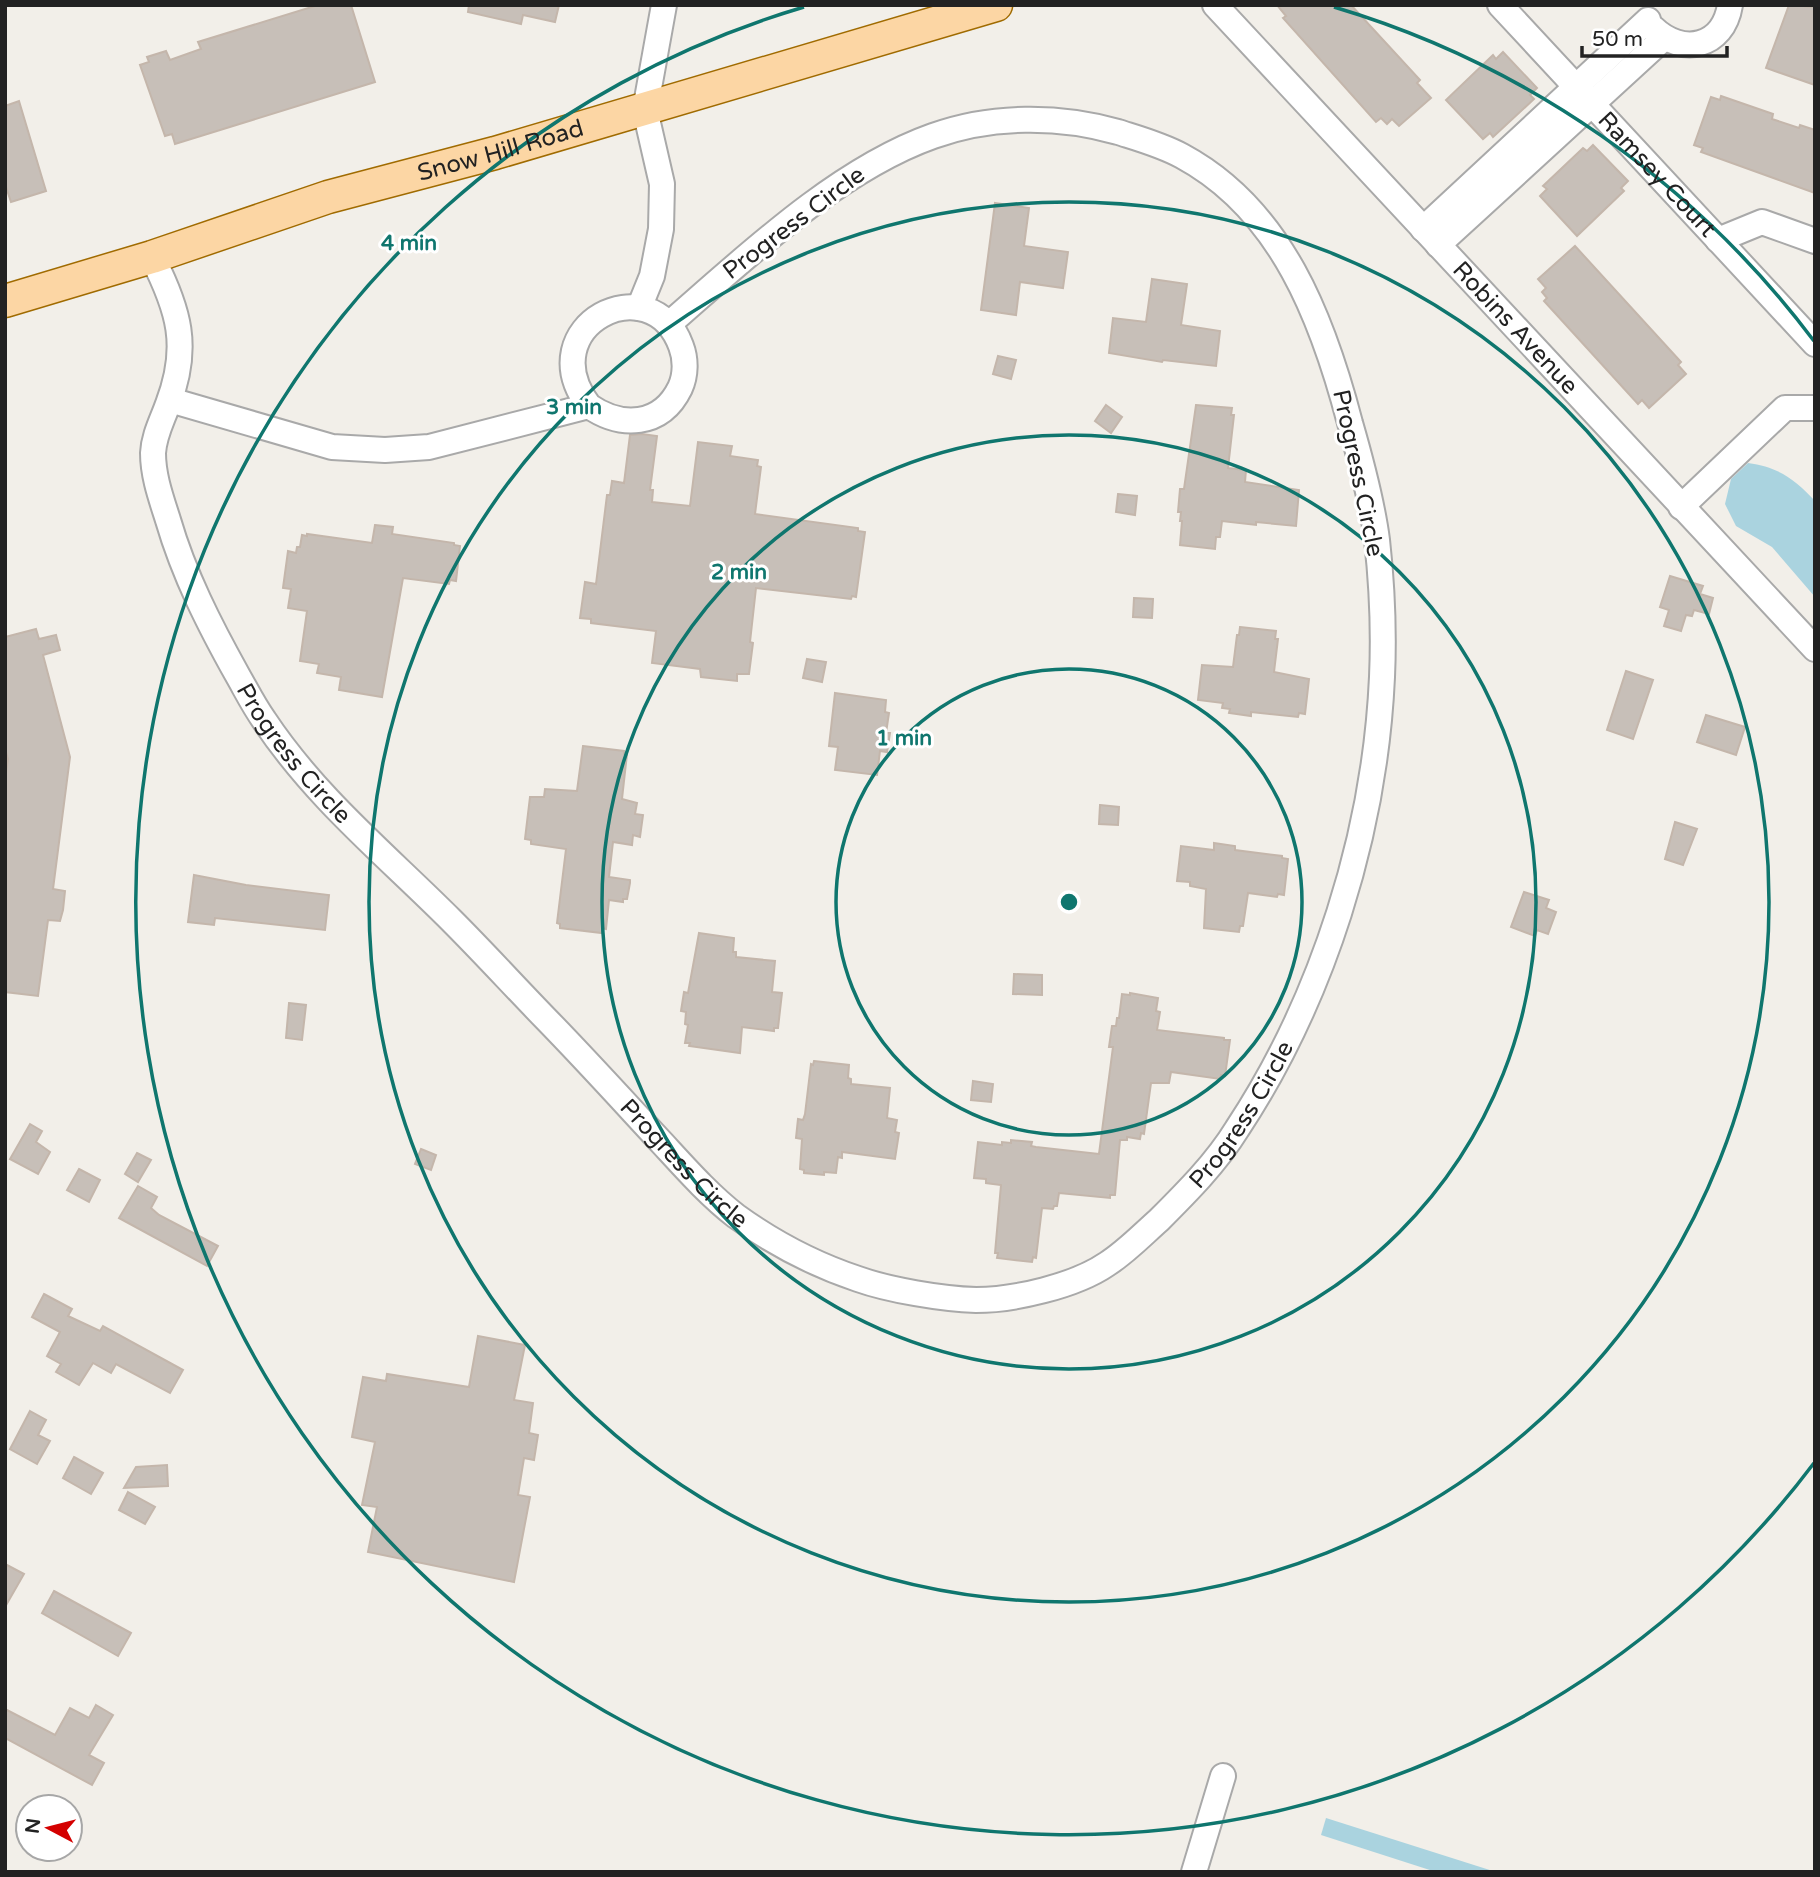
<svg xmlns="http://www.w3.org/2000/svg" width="1820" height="1877" font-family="'Varela Round',sans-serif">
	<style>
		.water { fill: #aad3df }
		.building { fill: #c7bfb8; stroke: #c4b6ab; stroke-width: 2 }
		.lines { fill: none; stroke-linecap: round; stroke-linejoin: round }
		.minor-casing { stroke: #a9a9a9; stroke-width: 28 }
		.major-casing { stroke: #a06b00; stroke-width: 35 }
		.minor { stroke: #fff; stroke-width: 24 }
		.major { stroke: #fcd6a4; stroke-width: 32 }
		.ring { fill: none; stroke: #0f766e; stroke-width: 3.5 }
		.labels { text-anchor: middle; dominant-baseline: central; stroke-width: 6; stroke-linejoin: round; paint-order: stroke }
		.street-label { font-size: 24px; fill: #222; stroke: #fff }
		.centre { fill: #0f766e; stroke: #fff; stroke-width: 3.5 }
		.ring-label { font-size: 21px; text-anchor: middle; font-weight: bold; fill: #0f766e; stroke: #fff; stroke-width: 6; stroke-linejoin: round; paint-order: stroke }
	</style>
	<rect width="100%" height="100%" fill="#f2efe9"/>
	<g class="water">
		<path d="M 1748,463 C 1778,467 1795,479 1815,501 L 1815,597 L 1772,547 L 1736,526 L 1725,504 L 1731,479 Z"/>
		<path d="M 1326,1818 L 1496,1872 L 1436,1872 L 1321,1835 Z"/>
	</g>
	<g class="building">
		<path d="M 318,5 L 351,5 L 375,82 L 175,144 L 172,134 L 165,136 L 140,65 L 149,62 L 147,57 L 166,51 L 170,60 L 201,49 L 198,42 Z"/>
		<path d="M 469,5 L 559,5 L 555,22 L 523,15 L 521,24 L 468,12 Z"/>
		<path d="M 1277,5 L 1351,5 L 1420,80 L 1417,83 L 1431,98 L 1399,126 L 1392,119 L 1387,124 L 1381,118 L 1376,122 L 1283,18 L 1286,16 Z"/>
		<path d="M 1789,5 L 1815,7 L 1815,85 L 1766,68 Z"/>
		<path d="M 1503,52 L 1537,88 L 1530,95 L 1534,99 L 1493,137 L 1490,133 L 1483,139 L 1446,100 L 1493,55 L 1496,59 Z"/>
		<path d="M 1721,96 L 1773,114 L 1772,119 L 1799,128 L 1800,125 L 1815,130 L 1815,193 L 1701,152 L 1703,148 L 1694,145 L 1711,97 L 1720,100 Z"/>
		<path d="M 19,101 L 46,191 L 11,202 L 5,184 L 5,106 Z"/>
		<path d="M 1593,145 L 1628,181 L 1621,188 L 1624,191 L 1577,236 L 1540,196 L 1547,189 L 1543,186 L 1583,148 L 1587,151 Z"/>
		<path d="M 995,203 L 1029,208 L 1024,246 L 1068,252 L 1063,288 L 1020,282 L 1016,315 L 981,310 Z"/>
		<path d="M 1575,246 L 1681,362 L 1678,365 L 1686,374 L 1649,408 L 1642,400 L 1638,404 L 1544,301 L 1547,298 L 1542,292 L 1546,288 L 1538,279 Z"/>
		<path d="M 1152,279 L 1187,284 L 1181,325 L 1220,331 L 1216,366 L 1163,360 L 1162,362 L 1109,353 L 1113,318 L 1146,322 Z"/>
		<path d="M 998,356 L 1016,360 L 1011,379 L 993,374 Z"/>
		<path d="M 1106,405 L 1122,417 L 1111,433 L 1095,421 Z"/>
		<path d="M 1196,405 L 1232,408 L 1231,415 L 1234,415 L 1228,468 L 1246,470 L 1245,482 L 1299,490 L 1296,526 L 1256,522 L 1256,525 L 1222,521 L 1220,537 L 1216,537 L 1215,549 L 1180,545 L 1182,521 L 1180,521 L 1181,512 L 1178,512 L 1180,489 L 1184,489 Z"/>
		<path d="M 642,434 L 657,436 L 650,490 L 653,490 L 652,502 L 690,506 L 698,442 L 732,446 L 730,456 L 758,460 L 757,466 L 761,467 L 755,514 L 858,528 L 858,531 L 865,532 L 856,597 L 852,596 L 851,599 L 756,588 L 750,642 L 753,643 L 749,674 L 737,674 L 737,681 L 701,677 L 700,669 L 652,663 L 656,631 L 591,623 L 591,619 L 580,618 L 585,582 L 596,584 L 607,495 L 610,495 L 612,481 L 624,483 L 630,435 Z"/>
		<path d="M 1118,494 L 1137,496 L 1135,515 L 1116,512 Z"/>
		<path d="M 375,525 L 393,527 L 392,534 L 454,543 L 454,545 L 460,546 L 456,581 L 450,580 L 449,584 L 403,578 L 382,697 L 339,690 L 341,677 L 317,673 L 319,664 L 300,661 L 307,611 L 288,608 L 291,589 L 283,588 L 288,551 L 296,553 L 297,547 L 300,547 L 302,535 L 307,536 L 307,534 L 372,543 Z"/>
		<path d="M 1670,576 L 1703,586 L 1700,594 L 1713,598 L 1709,614 L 1694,610 L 1692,616 L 1686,615 L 1681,631 L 1664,626 L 1669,610 L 1660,607 Z"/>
		<path d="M 1134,598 L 1153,599 L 1152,618 L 1133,617 Z"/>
		<path d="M 1240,627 L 1276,631 L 1275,639 L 1278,639 L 1274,672 L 1309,679 L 1305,714 L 1299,713 L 1298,717 L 1251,712 L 1251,716 L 1229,713 L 1230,709 L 1222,708 L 1223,703 L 1198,700 L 1202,665 L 1233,667 L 1237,635 L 1239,635 Z"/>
		<path d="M 36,629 L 39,639 L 56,635 L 60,650 L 43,655 L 70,757 L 53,889 L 65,891 L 63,910 L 60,921 L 48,920 L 38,996 L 5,992 L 5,779 L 8,759 L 5,749 L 5,637 Z"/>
		<path d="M 807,659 L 826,662 L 822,682 L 803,678 Z"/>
		<path d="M 1626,671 L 1653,680 L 1633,739 L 1607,730 Z"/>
		<path d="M 835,693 L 886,700 L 885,712 L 889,713 L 886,733 L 890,733 L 887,752 L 880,751 L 877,775 L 835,770 L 838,747 L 829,746 Z"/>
		<path d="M 1706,715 L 1745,727 L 1736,755 L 1697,742 Z"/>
		<path d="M 583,746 L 624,751 L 624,754 L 627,754 L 622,799 L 637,803 L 635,814 L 643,815 L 640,837 L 633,835 L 632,845 L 613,842 L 609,877 L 630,880 L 630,883 L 627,899 L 623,899 L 623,902 L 609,900 L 606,929 L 602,928 L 602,933 L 560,928 L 560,924 L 557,923 L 566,849 L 531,844 L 531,840 L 525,839 L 530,797 L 544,797 L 545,789 L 577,791 Z"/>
		<path d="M 1100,805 L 1119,807 L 1118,825 L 1099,824 Z"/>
		<path d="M 1675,822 L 1697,829 L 1683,865 L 1665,859 Z"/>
		<path d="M 1214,843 L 1235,846 L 1235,850 L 1282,856 L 1282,858 L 1288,859 L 1284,895 L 1278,894 L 1277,897 L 1248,893 L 1243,926 L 1240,926 L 1239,932 L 1204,928 L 1206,889 L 1190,886 L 1190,882 L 1177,881 L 1181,846 L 1214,850 Z"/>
		<path d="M 194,875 L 246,885 L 329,895 L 325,930 L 215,918 L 214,925 L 188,922 Z"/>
		<path d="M 1524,892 L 1549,900 L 1546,908 L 1556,912 L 1548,934 L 1537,930 L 1535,936 L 1511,927 Z"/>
		<path d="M 699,933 L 734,938 L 733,952 L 736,952 L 736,957 L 775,961 L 772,992 L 782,993 L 778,1028 L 774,1028 L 774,1031 L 742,1027 L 740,1053 L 689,1046 L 690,1043 L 685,1043 L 688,1025 L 685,1024 L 686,1012 L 681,1011 L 684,992 L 688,993 Z"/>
		<path d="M 1014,974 L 1042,975 L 1042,995 L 1013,994 Z"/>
		<path d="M 1130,993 L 1158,998 L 1156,1011 L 1160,1012 L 1157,1030 L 1224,1038 L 1224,1040 L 1230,1040 L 1225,1076 L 1221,1075 L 1220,1079 L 1171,1072 L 1169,1083 L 1151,1083 L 1144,1134 L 1141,1133 L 1140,1139 L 1127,1137 L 1127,1140 L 1120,1140 L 1115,1195 L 1110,1195 L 1110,1198 L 1059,1193 L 1057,1206 L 1054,1206 L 1053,1209 L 1042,1208 L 1036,1258 L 1033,1257 L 1032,1262 L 997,1258 L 998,1253 L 995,1253 L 1001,1185 L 986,1183 L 986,1179 L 974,1178 L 978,1142 L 1002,1145 L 1002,1142 L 1011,1143 L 1011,1140 L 1032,1142 L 1031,1146 L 1036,1147 L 1099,1154 L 1113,1047 L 1109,1047 L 1112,1026 L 1116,1026 L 1117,1018 L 1119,1018 L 1122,994 L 1130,995 Z"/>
		<path d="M 289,1003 L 306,1005 L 302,1040 L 286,1038 Z"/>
		<path d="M 814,1061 L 849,1065 L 848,1078 L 851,1079 L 851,1084 L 890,1088 L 887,1118 L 897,1120 L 895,1132 L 899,1133 L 895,1159 L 842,1152 L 842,1158 L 838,1157 L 836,1173 L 824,1172 L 824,1175 L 804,1173 L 804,1170 L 800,1169 L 802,1139 L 796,1138 L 798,1119 L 803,1120 L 805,1114 L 811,1064 L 813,1065 Z"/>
		<path d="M 973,1081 L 993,1084 L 991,1102 L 971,1100 Z"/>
		<path d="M 30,1124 L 42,1131 L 36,1142 L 50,1152 L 38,1174 L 10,1159 Z"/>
		<path d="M 421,1149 L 436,1155 L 431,1170 L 415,1164 Z"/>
		<path d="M 137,1153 L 151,1160 L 138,1182 L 125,1174 Z"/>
		<path d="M 79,1169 L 100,1180 L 89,1202 L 67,1190 Z"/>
		<path d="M 138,1186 L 157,1197 L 151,1208 L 159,1215 L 218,1246 L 207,1266 L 119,1218 Z"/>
		<path d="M 44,1294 L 72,1309 L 68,1316 L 100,1331 L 103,1326 L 183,1370 L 170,1393 L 116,1364 L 111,1373 L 93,1363 L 79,1385 L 56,1372 L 61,1364 L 47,1356 L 60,1332 L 32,1317 Z"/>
		<path d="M 478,1336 L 525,1345 L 514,1400 L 533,1403 L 529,1433 L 538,1435 L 534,1460 L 524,1458 L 518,1495 L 530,1497 L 514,1582 L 368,1552 L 377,1507 L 362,1505 L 375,1442 L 352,1437 L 363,1377 L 386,1381 L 387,1374 L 469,1387 Z"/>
		<path d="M 30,1411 L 46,1420 L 38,1435 L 50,1441 L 37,1464 L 10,1449 Z"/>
		<path d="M 74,1457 L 103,1473 L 91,1494 L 63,1478 Z"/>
		<path d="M 167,1465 L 168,1486 L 124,1488 L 136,1467 Z"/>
		<path d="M 128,1492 L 155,1507 L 145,1524 L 119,1510 Z"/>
		<path d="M 5,1564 L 24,1574 L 5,1607 Z"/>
		<path d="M 54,1591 L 131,1633 L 118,1656 L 42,1613 Z"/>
		<path d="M 96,1705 L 113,1715 L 89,1755 L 104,1763 L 92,1785 L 5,1738 L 5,1709 L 55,1735 L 70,1708 L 89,1718 Z"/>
	</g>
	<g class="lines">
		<defs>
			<g id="minor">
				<path id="s1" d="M 1215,5 L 1815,649"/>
				<path id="s2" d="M 1500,5 L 1815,344"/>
				<path d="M 1653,28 C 1682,56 1723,48 1730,5"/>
				<path d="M 1423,229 L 1648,20"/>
				<path d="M 1718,240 L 1762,222 L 1815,241"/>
				<path d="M 1438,245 L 1664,38"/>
				<path id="s3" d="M 152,257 C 179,310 190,347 168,404 C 162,421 154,435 153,453 C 153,476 161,498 168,520 C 184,575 210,626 238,676 C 246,690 254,706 264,720 C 315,797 386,855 451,920 C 483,952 514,986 546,1019 C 586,1060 624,1102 663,1144 C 686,1169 709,1195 736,1216 C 772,1242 816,1265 858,1279 C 889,1290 942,1299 976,1300 C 1014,1300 1075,1286 1107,1264 C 1126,1252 1142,1235 1159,1220 C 1187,1192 1216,1163 1237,1129 C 1323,999 1375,833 1382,677 C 1384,632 1382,585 1377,540 C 1372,501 1361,461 1350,423 C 1323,320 1282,210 1182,156 C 1162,145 1140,139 1118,132 C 1059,115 991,115 933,136 C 837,170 745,258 669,324"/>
				<path d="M 639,308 L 652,276 L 661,229 L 662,184 L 645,110 L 664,5"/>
				<path d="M 170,400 L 332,447 L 385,450 L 429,447 L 589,406 C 621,428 661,427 680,388 C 686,375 686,359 681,346 C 651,264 529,326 589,406"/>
				<path d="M 1681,507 L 1785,408 L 1815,408"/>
				<path d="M 1194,1872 L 1223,1776"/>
			</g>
			<g id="major">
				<path id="s4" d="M 5,301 L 152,257 L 328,197 L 495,153 L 996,5"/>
			</g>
		</defs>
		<use href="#minor" class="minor-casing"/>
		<use href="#major" class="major-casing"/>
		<use href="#minor" class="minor"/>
		<use href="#major" class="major"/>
	</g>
	<g class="ring">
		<circle cx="1069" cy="902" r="233"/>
		<circle cx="1069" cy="902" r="467"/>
		<circle cx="1069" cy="902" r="700"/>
		<path d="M1814 1463A933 933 0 1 1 804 7M1334 7A933 933 0 0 1 1814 341"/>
	</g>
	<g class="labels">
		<g class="street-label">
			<text stroke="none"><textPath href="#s4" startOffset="518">Snow Hill Road</textPath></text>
			<text stroke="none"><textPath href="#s2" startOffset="231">Ramsey Court</textPath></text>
			<text transform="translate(794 223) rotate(-37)">Progress Circle</text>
			<text stroke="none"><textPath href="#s1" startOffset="441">Robins Avenue</textPath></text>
			<text transform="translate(1358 473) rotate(78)">Progress Circle</text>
			<text stroke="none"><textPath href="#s3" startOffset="541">Progress Circle</textPath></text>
			<text stroke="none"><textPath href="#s3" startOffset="1780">Progress Circle</textPath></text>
			<text stroke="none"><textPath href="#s3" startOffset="1108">Progress Circle</textPath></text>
		</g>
	</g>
	<circle cx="1069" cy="902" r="10" class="centre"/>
	<g class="ring-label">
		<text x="409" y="250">4 min</text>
		<text x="574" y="414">3 min</text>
		<text x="739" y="579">2 min</text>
		<text x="904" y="745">1 min</text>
	</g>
	<rect width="1820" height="1877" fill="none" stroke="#222222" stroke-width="14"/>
	<g transform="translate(49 1828) rotate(277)"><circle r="33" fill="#ffffff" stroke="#a7a7a7" stroke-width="2"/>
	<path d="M0-5L12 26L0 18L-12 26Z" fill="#d40000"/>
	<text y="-10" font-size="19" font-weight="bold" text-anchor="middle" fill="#222222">N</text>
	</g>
	<path d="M1582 46v10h145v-10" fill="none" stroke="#222222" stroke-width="3.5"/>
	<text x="1592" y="46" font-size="21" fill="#222222" stroke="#ffffff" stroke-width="5" paint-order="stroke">50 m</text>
</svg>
